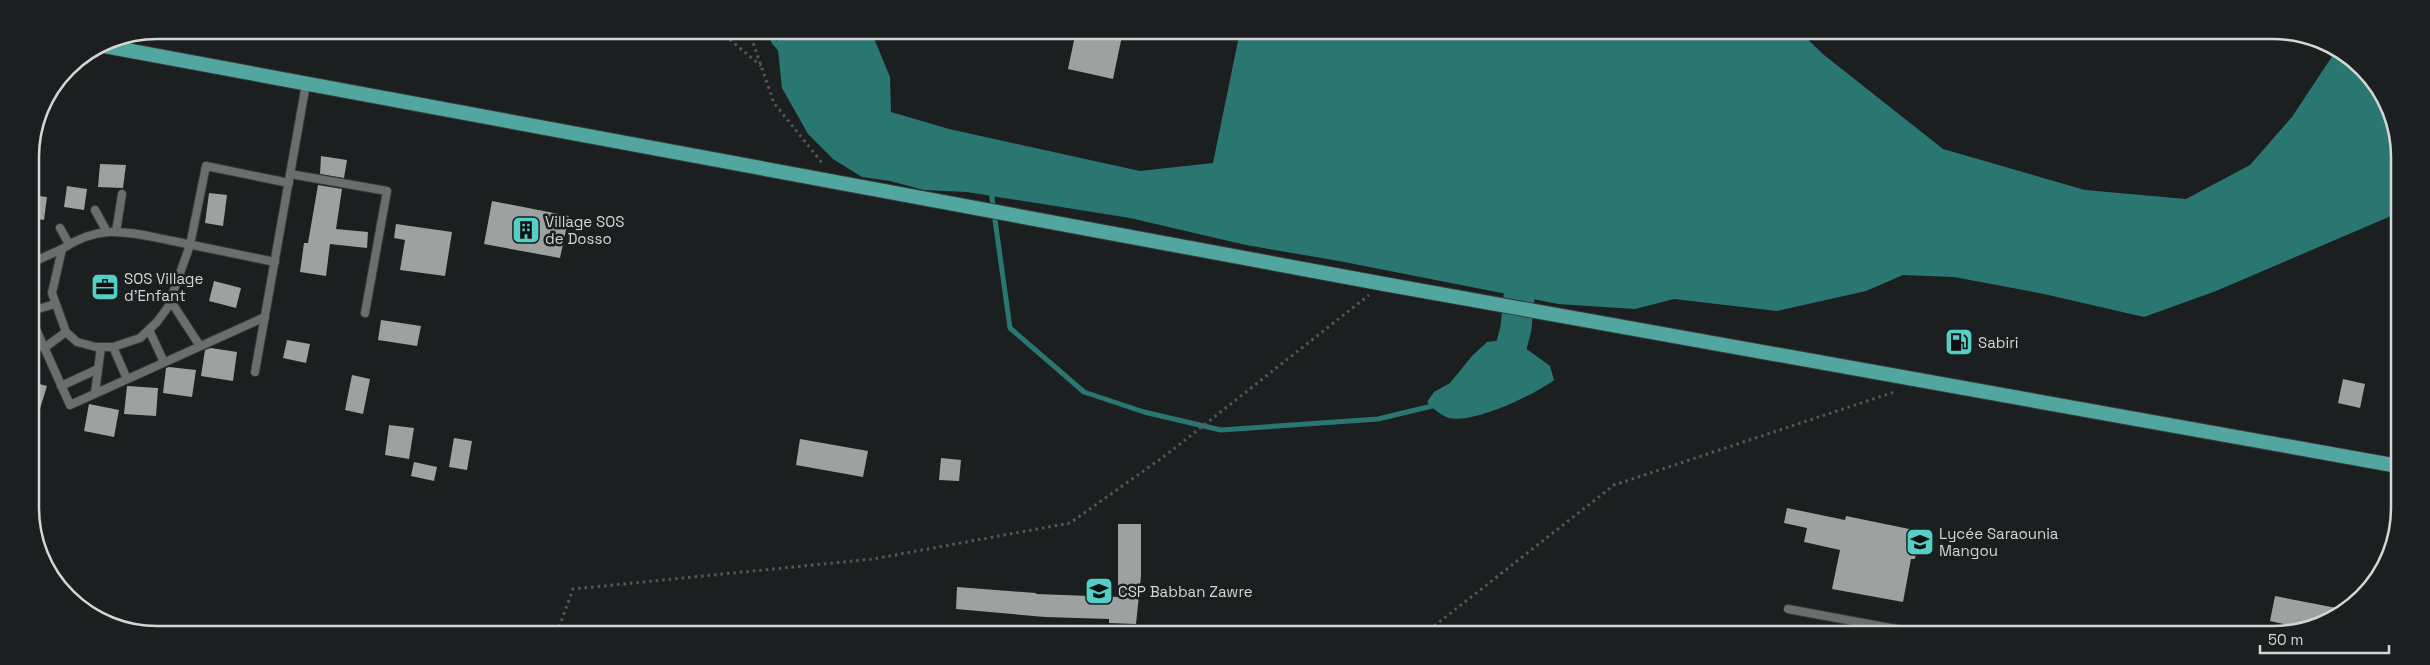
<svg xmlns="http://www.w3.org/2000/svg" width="2430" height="665" font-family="'Space Grotesk',sans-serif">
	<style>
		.water { fill: #2a7772 }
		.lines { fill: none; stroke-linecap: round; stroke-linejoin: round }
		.stream { stroke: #2a7772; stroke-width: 5 }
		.river { stroke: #2a7772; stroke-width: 31 }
		.building { fill: #9da2a1 }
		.service-casing { stroke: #373a3a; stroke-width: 10 }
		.trunk-casing { stroke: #373a3a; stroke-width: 16 }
		.path { stroke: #555858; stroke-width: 3; stroke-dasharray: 2.5 4; stroke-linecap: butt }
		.service { stroke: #6a6e6d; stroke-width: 8 }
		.trunk { stroke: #51a7a0; stroke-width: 14 }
		.labels { text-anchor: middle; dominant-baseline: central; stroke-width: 5; stroke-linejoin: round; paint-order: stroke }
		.poi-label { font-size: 15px; fill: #d3d6d6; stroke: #1c1f1f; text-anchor: start }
		.rim { fill: none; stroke: #d3d6d6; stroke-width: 2.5 }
	</style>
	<rect width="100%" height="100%" fill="#1c1f1f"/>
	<g class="water">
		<path d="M 776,31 L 871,31 L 890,77 L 891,112 L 949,129 L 1140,171 L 1213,163 L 1240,31 L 1800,32 L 1824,55 L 1943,149 L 2085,190 L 2186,199 L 2250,165 L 2292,117 L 2335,52 L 2363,67 L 2398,132 L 2398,213 L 2216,291 L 2144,317 L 2044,294 L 1954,277 L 1903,275 L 1866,291 L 1777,311 L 1674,299 L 1635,309 L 1558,304 L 1339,261 L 1246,245 L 1130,218 L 967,192 L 924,190 L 890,181 L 862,177 L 833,159 L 808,134 L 782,88 Z"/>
		<path d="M 1503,340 L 1528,350 L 1550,366 L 1554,380 C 1534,395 1474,424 1449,418 C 1440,415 1433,408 1427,402 L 1434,392 L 1450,383 L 1472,356 L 1487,342 Z"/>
	</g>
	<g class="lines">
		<g class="stream">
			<path d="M 769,31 L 774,42 L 782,51"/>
			<path d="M 991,191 L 1010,328 L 1084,392 L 1144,412 L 1221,430 L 1378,419 L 1436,405"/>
		</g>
		<path class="river" d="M 1507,363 L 1516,328 L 1523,255"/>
	</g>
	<g class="building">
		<path d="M 1076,31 L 1123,31 L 1113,79 L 1068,69 Z"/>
		<path d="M 321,156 L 347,160 L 344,178 L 320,174 Z"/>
		<path d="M 100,164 L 126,165 L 123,188 L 98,187 Z"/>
		<path d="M 318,185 L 342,189 L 336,229 L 368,232 L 367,248 L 330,244 L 326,276 L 300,272 L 304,243 L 308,243 Z"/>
		<path d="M 67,186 L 87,189 L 84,210 L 64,207 Z"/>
		<path d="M 209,193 L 227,195 L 223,226 L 205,223 Z"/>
		<path d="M 31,195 L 47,197 L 44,220 L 31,218 Z"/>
		<path d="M 492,201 L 569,216 L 560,258 L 484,244 Z"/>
		<path d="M 396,224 L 452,232 L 445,276 L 400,270 L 405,240 L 394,238 Z"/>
		<path d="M 214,281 L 241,288 L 236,308 L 209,301 Z"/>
		<path d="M 381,320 L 421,326 L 417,346 L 378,340 Z"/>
		<path d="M 287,340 L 310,344 L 306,363 L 283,358 Z"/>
		<path d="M 211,348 L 237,352 L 233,381 L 201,376 L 205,350 Z"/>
		<path d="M 169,367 L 196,370 L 192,397 L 163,393 L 166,368 Z"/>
		<path d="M 352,375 L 370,379 L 363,414 L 345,410 Z"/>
		<path d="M 2343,379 L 2365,384 L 2360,408 L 2338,403 Z"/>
		<path d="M 32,382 L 47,386 L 35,425 L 32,425 Z"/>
		<path d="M 127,386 L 158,388 L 156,416 L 124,414 Z"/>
		<path d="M 89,404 L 119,410 L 114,437 L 84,431 Z"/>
		<path d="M 389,425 L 414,428 L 409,459 L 385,455 Z"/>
		<path d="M 454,438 L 472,441 L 467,470 L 449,467 Z"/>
		<path d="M 800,439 L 868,451 L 863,477 L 796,465 Z"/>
		<path d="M 941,458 L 961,460 L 959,481 L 939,480 Z"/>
		<path d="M 414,462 L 437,467 L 434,481 L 411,476 Z"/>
		<path d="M 1787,508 L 1845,520 L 1846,516 L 1919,531 L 1915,559 L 1911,559 L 1903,602 L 1832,589 L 1840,550 L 1804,542 L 1807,528 L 1784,523 Z"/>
		<path d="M 1118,524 L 1141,524 L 1141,576 L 1136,624 L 1109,623 L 1109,619 L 1045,617 L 956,609 L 957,587 L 1036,593 L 1036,594 L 1118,597 Z"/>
		<path d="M 2275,596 L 2347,610 L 2322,626 L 2307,629 L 2270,621 Z"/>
	</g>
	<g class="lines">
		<defs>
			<g id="service">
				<path d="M 290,174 L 387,191 L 365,313"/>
				<path d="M 95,210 L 107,232"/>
				<path d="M 60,228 L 69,244"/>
				<path d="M 116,232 L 122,194"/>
				<path d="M 275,262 C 241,255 207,248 173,241 C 152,237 130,231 109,232 C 91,233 77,239 62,249 L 52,293 L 66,332 L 77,342 L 96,347 L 113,347 L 140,338 L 157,322 L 168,307 L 190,245 L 206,166 L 289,183"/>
				<path d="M 31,263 L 62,249"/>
				<path d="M 170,300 L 200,346"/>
				<path d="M 31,311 L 55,304"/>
				<path d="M 31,318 L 70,405 L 265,317"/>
				<path d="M 149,330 L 164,362"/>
				<path d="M 113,347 L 127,379"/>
				<path d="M 44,348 L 66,332"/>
				<path d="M 255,372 L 306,84"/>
				<path d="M 61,386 L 98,369"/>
				<path d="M 95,393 L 101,347"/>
				<path d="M 1788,609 L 1923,634"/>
			</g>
			<path id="trunk" d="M 99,45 L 1384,284 L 2398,466"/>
		</defs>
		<use href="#service" class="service-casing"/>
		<use href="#trunk" class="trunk-casing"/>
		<g class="path">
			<path d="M 720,31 L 761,66"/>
			<path d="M 749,31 L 774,103 L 823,164"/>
			<path d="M 557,633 L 573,589 L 873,559 L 1070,523 L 1166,455 L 1369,295"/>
			<path d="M 1424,634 L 1614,485 L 1894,392"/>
		</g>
		<use href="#service" class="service"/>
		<use href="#trunk" class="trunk"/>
	</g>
	<defs>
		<symbol id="building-square" viewBox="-11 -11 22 22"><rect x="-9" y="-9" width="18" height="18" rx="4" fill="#55cec5" stroke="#1c1f1f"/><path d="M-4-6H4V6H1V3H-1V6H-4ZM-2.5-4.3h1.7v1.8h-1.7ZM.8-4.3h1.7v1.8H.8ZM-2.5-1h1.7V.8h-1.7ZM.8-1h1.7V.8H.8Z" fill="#111"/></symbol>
		<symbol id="office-square" viewBox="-11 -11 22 22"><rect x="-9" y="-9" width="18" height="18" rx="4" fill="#55cec5" stroke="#1c1f1f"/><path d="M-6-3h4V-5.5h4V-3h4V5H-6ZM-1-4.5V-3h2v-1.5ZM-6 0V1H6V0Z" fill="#111"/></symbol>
		<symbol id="fuel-square" viewBox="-11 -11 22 22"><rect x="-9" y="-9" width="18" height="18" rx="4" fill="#55cec5" stroke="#1c1f1f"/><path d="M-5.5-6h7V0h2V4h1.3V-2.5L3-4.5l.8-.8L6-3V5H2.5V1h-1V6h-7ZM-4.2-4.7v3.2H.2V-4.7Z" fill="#111"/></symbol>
		<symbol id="university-square" viewBox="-11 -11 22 22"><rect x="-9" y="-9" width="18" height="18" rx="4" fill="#55cec5" stroke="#1c1f1f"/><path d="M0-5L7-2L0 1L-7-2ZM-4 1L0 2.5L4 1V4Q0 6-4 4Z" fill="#111"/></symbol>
		<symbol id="school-square" viewBox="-11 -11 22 22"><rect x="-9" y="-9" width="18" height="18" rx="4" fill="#55cec5" stroke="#1c1f1f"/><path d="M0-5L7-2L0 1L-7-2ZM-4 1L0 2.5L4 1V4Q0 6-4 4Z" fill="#111"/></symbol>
	</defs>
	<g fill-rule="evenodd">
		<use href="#building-square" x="510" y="214" width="32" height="32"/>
		<use href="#office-square" x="89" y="271" width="32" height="32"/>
		<use href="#fuel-square" x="1943" y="326" width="32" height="32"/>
		<use href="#university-square" x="1904" y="526" width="32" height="32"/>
		<use href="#school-square" x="1083" y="575" width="32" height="32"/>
	</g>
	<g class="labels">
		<g class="poi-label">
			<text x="545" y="221">Village SOS<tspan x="545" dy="17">de Dosso</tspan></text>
			<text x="124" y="278">SOS Village<tspan x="124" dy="17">d'Enfant</tspan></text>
			<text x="1978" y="342">Sabiri</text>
			<text x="1939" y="533">Lycée Saraounia<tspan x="1939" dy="17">Mangou</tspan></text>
			<text x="1118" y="591">CSP Babban Zawre</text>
		</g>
	</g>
	<path d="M0 0H2430V665H0ZM157 39H2273A118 118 0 0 1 2391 157V508A118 118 0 0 1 2273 626H157A118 118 0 0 1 39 508V157A118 118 0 0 1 157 39Z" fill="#1c1f1f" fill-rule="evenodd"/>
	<path class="rim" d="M157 39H2273A118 118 0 0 1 2391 157V508A118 118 0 0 1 2273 626H157A118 118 0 0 1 39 508V157A118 118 0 0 1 157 39Z"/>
	<path d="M2260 645v8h129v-8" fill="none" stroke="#d3d6d6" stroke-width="2.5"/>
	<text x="2268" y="645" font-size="15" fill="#d3d6d6" stroke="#1c1f1f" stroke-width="4" paint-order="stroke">50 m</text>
</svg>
